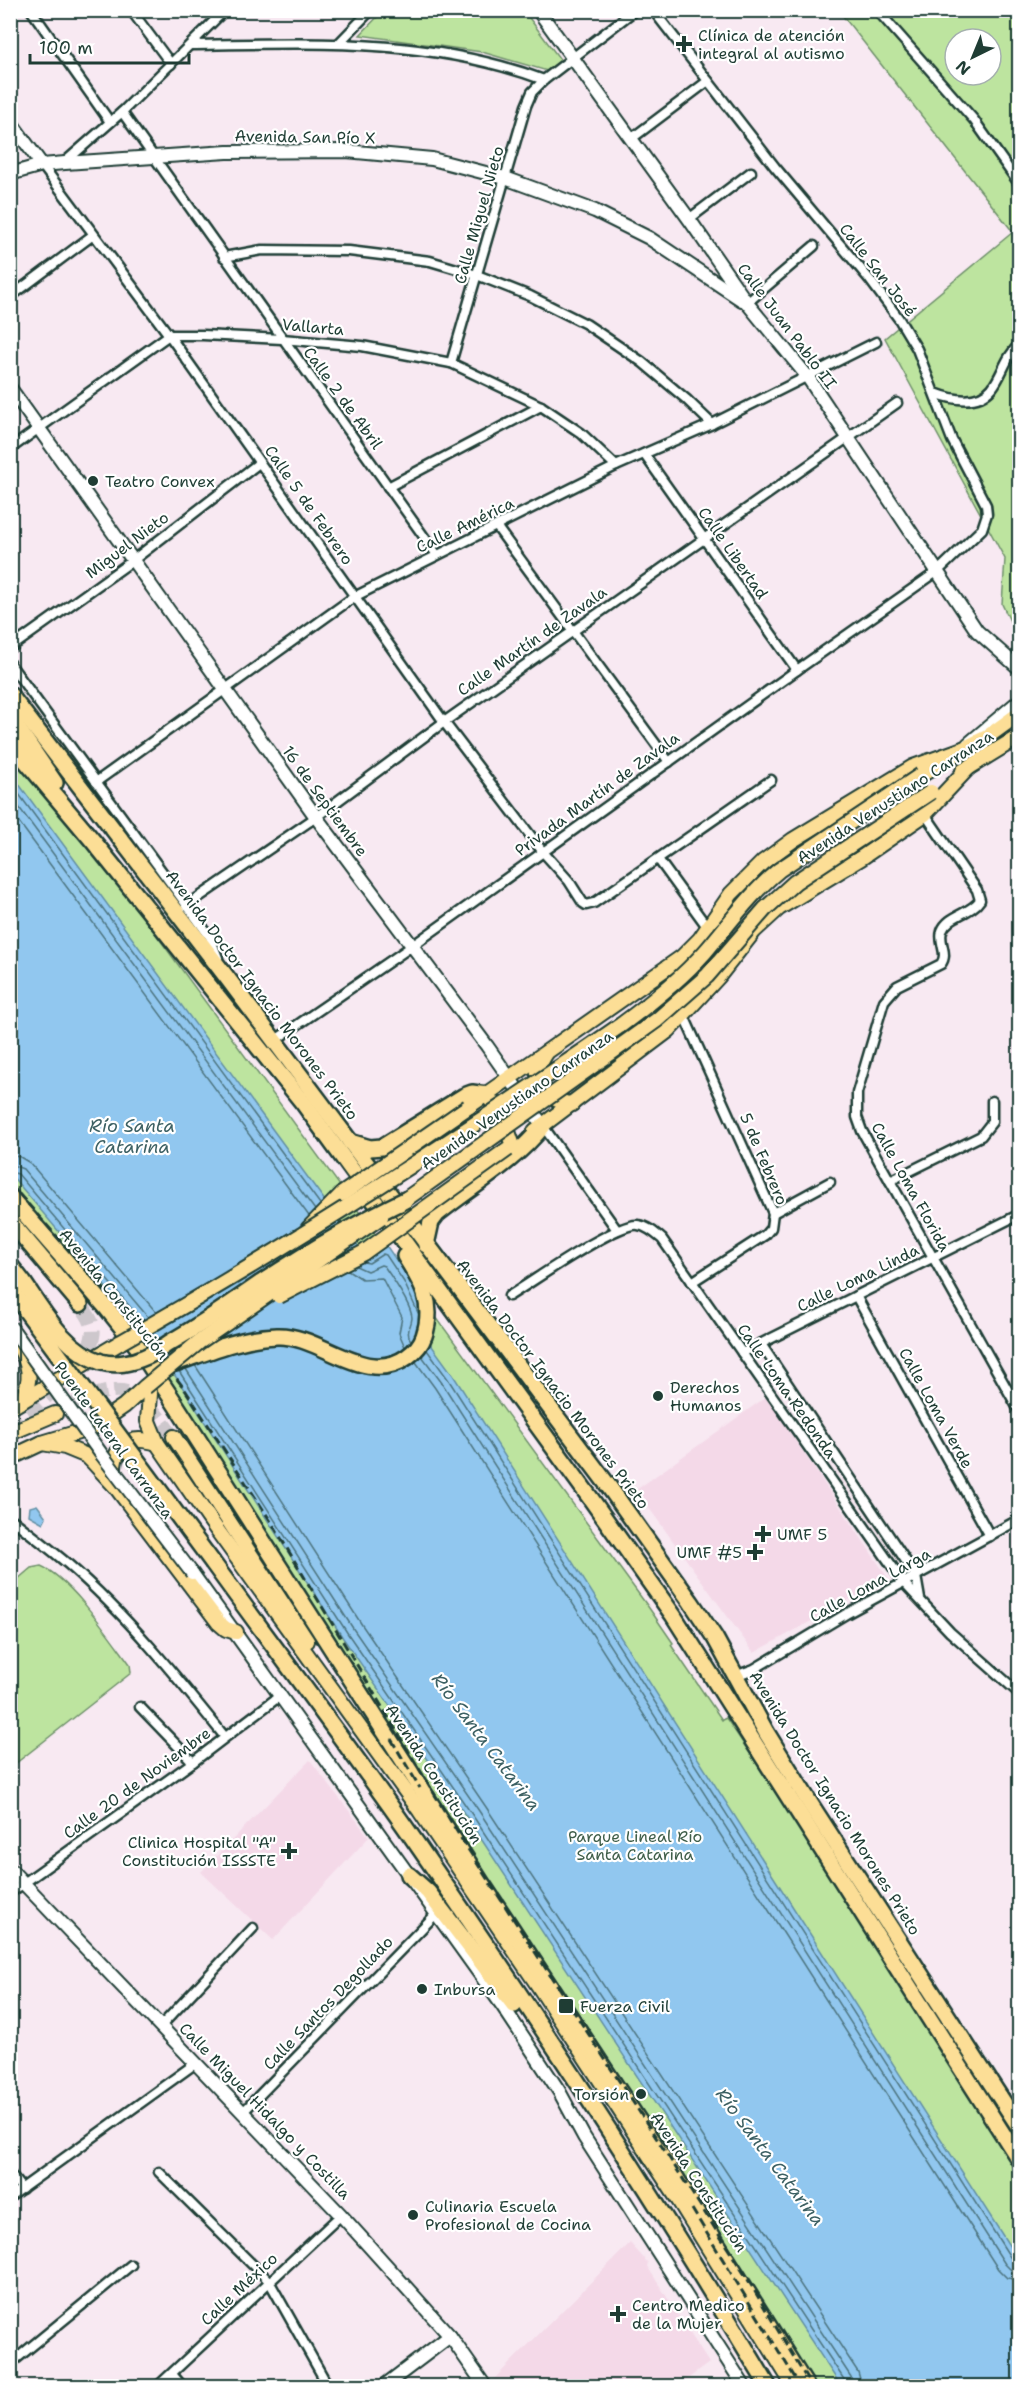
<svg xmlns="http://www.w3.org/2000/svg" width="1030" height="2397" font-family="'Shantell Sans',sans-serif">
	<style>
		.built { fill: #f4d9e8 }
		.green { fill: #bde49f; stroke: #6e906a; stroke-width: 1.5; fill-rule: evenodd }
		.water { fill: #91c7ef; stroke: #6390a4; stroke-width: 1.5 }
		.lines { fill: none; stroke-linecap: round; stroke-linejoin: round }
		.shore { stroke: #4d747f; stroke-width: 1.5 }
		.primary-tunnel { stroke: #cdc7cc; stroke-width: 14; stroke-dasharray: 14 7; stroke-linecap: butt }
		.highway-tunnel { stroke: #cdc7cc; stroke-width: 15; stroke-dasharray: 15 8; stroke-linecap: butt }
		.street-casing { stroke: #1f3d34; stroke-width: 13 }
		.secondary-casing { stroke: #1f3d34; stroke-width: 16 }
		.primary-casing { stroke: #1f3d34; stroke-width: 18 }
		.highway-casing { stroke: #1f3d34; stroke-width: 20 }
		.street { stroke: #fff; stroke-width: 8 }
		.secondary { stroke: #fff; stroke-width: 12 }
		.primary { stroke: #fcde96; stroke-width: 14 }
		.highway { stroke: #fcde96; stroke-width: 15 }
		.rail { stroke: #1f3d34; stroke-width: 3; stroke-dasharray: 9 4.5; stroke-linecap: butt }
		.secondary-bridge-casing { stroke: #1f3d34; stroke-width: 16; stroke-linecap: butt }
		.primary-bridge-casing { stroke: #1f3d34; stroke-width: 18; stroke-linecap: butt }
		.highway-bridge-casing { stroke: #1f3d34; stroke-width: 20; stroke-linecap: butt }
		.secondary-bridge { stroke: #fff; stroke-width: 12 }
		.primary-bridge { stroke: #fcde96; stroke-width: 14 }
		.highway-bridge { stroke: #fcde96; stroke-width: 15 }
		.poi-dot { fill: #1f3d34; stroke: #fff; stroke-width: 2 }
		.labels { text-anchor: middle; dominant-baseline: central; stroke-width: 4.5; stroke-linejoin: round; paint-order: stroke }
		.poi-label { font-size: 16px; fill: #1f3d34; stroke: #fff; text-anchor: start }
		.street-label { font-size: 16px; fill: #1f3d34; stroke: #fff }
		.park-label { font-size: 16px; fill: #3f5e49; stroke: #fff }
		.water-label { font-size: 18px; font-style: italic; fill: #3c6063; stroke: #fff }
	</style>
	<rect width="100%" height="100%" fill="#f8e9f2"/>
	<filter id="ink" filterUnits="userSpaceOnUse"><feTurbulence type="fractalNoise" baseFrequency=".0167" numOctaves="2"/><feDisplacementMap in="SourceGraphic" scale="12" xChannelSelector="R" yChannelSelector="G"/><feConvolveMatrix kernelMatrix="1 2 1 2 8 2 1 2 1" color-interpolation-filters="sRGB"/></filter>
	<g filter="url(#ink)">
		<g class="built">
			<path d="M 766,1397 L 888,1578 L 754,1653 L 636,1490 Z"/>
			<path d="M 310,1760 L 369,1837 L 273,1940 L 201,1872 Z"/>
			<path d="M 630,2243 L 648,2263 L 647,2266 L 709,2363 L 678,2386 L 499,2386 L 494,2379 Z"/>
		</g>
		<g class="green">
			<path d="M 383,11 L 524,11 L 562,62 L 554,73 L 482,52 L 360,35 Z"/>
			<path d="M 839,11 L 1019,11 L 1019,640 L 1002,604 L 1005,559 L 885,338 L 1013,232 ZM 955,39 L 991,39 L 991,75 L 955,75 Z"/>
			<path d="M 10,735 L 649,1608 L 673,1643 L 671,1645 L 722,1720 L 726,1718 C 771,1783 811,1851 858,1915 L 1001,2143 L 1019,2174 L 1019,2386 L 807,2386 L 226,1474 L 11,1192 Z"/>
			<path d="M 41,1566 C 71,1579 110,1637 130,1664 L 131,1673 L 11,1767 L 11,1585 L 31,1568 Z"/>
		</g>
		<g class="water">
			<path d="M 10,772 L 367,1258 L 386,1245 L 409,1279 L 426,1317 L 421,1331 L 453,1375 L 1019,2261 L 1019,2386 L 841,2386 L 468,1819 L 343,1638 L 158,1349 L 11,1175 Z"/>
			<path d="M 37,1505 L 46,1517 L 43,1523 L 29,1515 L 30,1507 Z"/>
		</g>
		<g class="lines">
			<g class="shore">
				<path d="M 10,782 L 320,1204"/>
				<path d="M 10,795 L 315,1210"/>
				<path d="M 10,810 L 309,1216"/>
				<path d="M 10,1155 L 20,1157 L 30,1163 L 156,1312"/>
				<path d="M 10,1164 L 23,1169 L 148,1317"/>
				<path d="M 10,1172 L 18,1174 L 142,1321"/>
				<path d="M 363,1262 L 369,1263 L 383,1254 L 386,1255 L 404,1282 L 419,1315"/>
				<path d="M 356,1266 L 367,1271 L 381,1265 L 384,1266 C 391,1276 412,1307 412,1318 C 411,1328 405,1331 411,1341"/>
				<path d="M 348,1270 L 362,1279 L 382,1278 L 402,1317 L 399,1333 L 405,1347"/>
				<path d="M 427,1350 L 448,1379 L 1012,2260 L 1020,2263"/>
				<path d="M 422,1356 L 442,1383 L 1005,2264 L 1011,2270 L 1020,2271"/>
				<path d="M 416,1362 L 435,1388 L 998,2269 L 1007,2278 L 1020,2280"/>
				<path d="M 195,1365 L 362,1625 L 486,1807 L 858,2372 L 862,2386"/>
				<path d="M 186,1369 L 354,1630 L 479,1811 L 851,2377 L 853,2386"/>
				<path d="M 179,1371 L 348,1634 L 473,1816 L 845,2381 L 846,2386"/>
			</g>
			<path class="primary-tunnel" d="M 55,1414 C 80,1401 116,1378 143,1400 C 155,1410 164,1425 174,1437"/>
			<path class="highway-tunnel" d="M 10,1427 C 33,1408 91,1363 93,1334 C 94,1322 87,1314 80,1304"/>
			<defs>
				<g id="street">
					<path d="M 31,10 L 110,122"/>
					<path d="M 131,10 L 171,64"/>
					<path d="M 877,10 L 974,120 L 1020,185"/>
					<path d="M 340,42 L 371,10"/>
					<path d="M 191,45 C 309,43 431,37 544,80"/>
					<path d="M 122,112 L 437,555"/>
					<path d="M 631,139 L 708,81"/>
					<path d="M 65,162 L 122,112 L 225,10"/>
					<path d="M 42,165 L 169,335 L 444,722 L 543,852 L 569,881 L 583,903 L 586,905 L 594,903 L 771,780"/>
					<path d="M 689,219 L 751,172"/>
					<path d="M 224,257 L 262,250 L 349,251 L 430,261 L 477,275 L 530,296 L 586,324 L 642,362 L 686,399 L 712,424"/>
					<path d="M 10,297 L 93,235"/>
					<path d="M 747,303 L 814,246"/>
					<path d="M 451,363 L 526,106 L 532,92 L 544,80 L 635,10"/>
					<path d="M 935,393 C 953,400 978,405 992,388 C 1003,374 1005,357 1020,344"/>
					<path d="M 10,449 L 169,335 L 203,335 L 282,339 L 362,346 L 451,363 L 541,406 L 581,433 L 616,466"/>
					<path d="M 644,454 L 797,670"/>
					<path d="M 388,487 L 541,406"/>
					<path d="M 496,526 L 669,762"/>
					<path d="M 10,648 L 132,561 L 259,463"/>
					<path d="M 10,664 L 210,937 L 218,958"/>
					<path d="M 96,782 L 354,597 L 616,466 L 712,424 L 876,342"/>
					<path d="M 925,814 L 977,890 L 980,900 C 971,914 948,915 942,931 C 938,943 949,953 941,964 L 897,986 L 884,1001 L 857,1093 L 857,1117 L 862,1131 L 890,1181 L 1020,1412"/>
					<path d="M 658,859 L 708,928"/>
					<path d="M 186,906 L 316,817 L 444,722 L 897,403"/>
					<path d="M 684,1016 L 773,1213 L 771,1228 L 765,1235 L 692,1282"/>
					<path d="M 274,1041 L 412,946 L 797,670 L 938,571 L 982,529 L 987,514 L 986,505 L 952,440 L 917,349 L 899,319 L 870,280 L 775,167 L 653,10"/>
					<path d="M 543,1126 L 617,1230"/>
					<path d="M 890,1181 L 981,1136 L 992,1122 L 992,1101"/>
					<path d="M 773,1213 L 830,1182"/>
					<path d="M 509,1296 C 532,1282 617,1222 638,1225 C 647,1226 655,1233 662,1239 L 904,1583 L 950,1632 L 1020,1694"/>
					<path d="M 856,1296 L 990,1536"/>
					<path d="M 761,1344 L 916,1576 L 920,1599"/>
					<path d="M 742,1353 L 1020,1214"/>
					<path d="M 10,1518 C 30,1533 49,1548 68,1564 C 127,1615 176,1676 225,1737"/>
					<path d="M 735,1676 L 754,1669 L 846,1614 L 1020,1519"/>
					<path d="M 140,1707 L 193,1762"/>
					<path d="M 10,1893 L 193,1762 L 281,1695"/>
					<path d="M 161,2026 L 253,1928"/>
					<path d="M 243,2112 L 435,1915"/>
					<path d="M 159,2172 L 269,2281 L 328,2386"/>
					<path d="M 10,2174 L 22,2189"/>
					<path d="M 10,2197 L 196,2063"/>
					<path d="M 10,2364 L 131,2265"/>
					<path d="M 172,2374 L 182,2386"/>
					<path d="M 158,2386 L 341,2215"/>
				</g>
				<g id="secondary">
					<path d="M 538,10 L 689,219 L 747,303 L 807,376 L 977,631 L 1020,669"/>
					<path d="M 10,121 L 42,165"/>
					<path d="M 10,174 L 42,165 L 65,163 L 227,152 L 346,151 L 432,159 L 505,178 L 595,211 L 649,238 L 742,300"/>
					<path d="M 10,388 L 316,817 L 487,1046 L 543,1126"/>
					<path d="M 968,744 L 1020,700"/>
					<path d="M 192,1573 L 502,2005 L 559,2091 L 584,2137 L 744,2386"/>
					<path d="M 10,1869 L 341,2215 L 450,2336 L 485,2386"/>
					<path d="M 384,2386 L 450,2336"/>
				</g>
				<g id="primary">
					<path d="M 963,771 L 1020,736"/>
					<path d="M 921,775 L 963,749 L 987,737 L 1020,713"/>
					<path d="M 546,1053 C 542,1060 537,1067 538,1075 C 539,1091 557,1103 572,1104"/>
					<path d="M 487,1095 L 503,1117 L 513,1146"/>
					<path d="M 468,1107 L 682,957 L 700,939 L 731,894 L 763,862 L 793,840 L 913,767 L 963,749"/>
					<path d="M 535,1131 L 669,1030 L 718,977 L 754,931 L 779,908 L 861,858 L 925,814 L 970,766"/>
					<path d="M 308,1229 L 342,1194"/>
					<path d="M 17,1344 C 31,1365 32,1378 22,1401"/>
					<path d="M 150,1394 L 148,1421 L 157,1443 L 217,1530 L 420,1811 L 538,1985 L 680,2202 L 794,2386"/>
					<path d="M 10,1408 L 121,1342"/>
					<path d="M 10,1433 L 55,1414"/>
					<path d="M 174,1437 L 307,1641"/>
					<path d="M 42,1443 L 65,1447 L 87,1456 L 93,1462 L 116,1487 L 219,1623 L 226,1629 L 236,1632"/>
					<path d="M 10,1458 L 42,1443 L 92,1428 L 124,1406 L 145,1387"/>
					<path d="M 114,1479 C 112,1448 125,1433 157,1443"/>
				</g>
				<g id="highway">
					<path d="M 10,695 L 225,975 L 607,1484 L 691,1602 L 715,1638 L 766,1732 L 811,1805 L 1020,2128"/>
					<path d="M 10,717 L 55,783"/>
					<path d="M 10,742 L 93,841 L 304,1104 L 591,1499 L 673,1615 L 1020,2161"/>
					<path d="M 350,1142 L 370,1148 L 382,1147 L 464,1096 L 472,1093 L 487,1095"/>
					<path d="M 10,1197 L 106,1307 L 137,1346 L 174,1402 L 482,1884 L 671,2170 L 806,2386"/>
					<path d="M 10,1221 L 80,1304"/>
					<path d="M 426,1245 L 431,1222 L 437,1214 C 473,1185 514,1162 543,1126"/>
					<path d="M 10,1265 L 23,1282"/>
					<path d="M 175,1363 C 207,1352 242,1337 277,1336 C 320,1334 365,1387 407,1357 C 414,1352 421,1345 424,1336 C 435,1304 422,1283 405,1256"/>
					<path d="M 213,1563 C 278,1653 346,1742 410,1834 C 535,2014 656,2198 768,2386"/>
					<path d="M 409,1875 L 428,1892 L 514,2005"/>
				</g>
			</defs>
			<use href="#street" class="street-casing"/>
			<use href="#secondary" class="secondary-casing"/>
			<use href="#primary" class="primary-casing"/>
			<use href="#highway" class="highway-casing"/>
			<use href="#street" class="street"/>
			<use href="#secondary" class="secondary"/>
			<use href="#primary" class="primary"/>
			<use href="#highway" class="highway"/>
			<g class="rail">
				<path d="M 10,1184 L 121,1308 L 184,1388 L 270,1520 L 462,1840 L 674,2165 L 747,2278 L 811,2386"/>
				<path d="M 391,1739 L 420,1788"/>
				<path d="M 692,2209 L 800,2386"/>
			</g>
			<defs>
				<path id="secondary-bridge" d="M 10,1326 L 102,1455 L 192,1573"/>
				<g id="primary-bridge">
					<path d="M 342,1194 L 468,1107"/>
					<path d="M 399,1204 L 657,1020 L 707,976 L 765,909 L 795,882 L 931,792"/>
					<path d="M 279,1296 L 363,1253 L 508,1149"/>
					<path d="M 121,1342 C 293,1245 459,1137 621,1025 C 651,1003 680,980 705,952 C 729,924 751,893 779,870 L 921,775"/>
					<path d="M 145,1387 L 199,1342 L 381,1217"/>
				</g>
				<g id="highway-bridge">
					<path d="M 23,1282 C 44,1312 64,1350 101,1362 C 115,1366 132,1363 145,1357 C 153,1354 161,1348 169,1343 C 201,1325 231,1304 261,1283 C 308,1252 356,1223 407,1199"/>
					<path d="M 10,1289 L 213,1563"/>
				</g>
			</defs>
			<use href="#secondary-bridge" class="secondary-bridge-casing"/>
			<use href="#primary-bridge" class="primary-bridge-casing"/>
			<use href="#highway-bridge" class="highway-bridge-casing"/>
			<use href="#secondary-bridge" class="secondary-bridge"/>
			<use href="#primary-bridge" class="primary-bridge"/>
			<use href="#highway-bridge" class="highway-bridge"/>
		</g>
	</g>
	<g class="poi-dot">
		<path d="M681 35h6v6h6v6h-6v6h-6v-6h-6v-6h6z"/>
		<circle cx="93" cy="481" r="6"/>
		<circle cx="658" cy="1396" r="6"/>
		<path d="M760 1525h6v6h6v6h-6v6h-6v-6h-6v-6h6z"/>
		<path d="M752 1543h6v6h6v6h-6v6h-6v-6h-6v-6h6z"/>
		<path d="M286 1842h6v6h6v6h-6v6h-6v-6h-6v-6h6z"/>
		<circle cx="422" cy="1989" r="6"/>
		<rect x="558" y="1998" width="16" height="16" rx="3"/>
		<circle cx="641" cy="2094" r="6"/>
		<circle cx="413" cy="2215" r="6"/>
		<path d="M615 2305h6v6h6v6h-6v6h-6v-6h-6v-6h6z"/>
	</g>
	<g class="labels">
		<g class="poi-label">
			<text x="698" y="35">Clínica de atención<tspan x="698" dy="18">integral al autismo</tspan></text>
			<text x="105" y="481">Teatro Convex</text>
			<text x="670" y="1387">Derechos<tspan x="670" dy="18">Humanos</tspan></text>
			<text x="777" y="1534">UMF 5</text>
			<text x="742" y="1552" text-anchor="end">UMF #5</text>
			<text x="276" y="1842" text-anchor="end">Clinica Hospital "A"<tspan x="276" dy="18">Constitución ISSSTE</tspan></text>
			<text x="434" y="1989">Inbursa</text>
			<text x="580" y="2006">Fuerza Civil</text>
			<text x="629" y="2094" text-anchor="end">Torsión</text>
			<text x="425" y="2206">Culinaria Escuela<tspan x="425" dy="18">Profesional de Cocina</tspan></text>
			<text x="632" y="2305">Centro Medico<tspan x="632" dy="18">de la Mujer</tspan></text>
		</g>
		<g class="street-label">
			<text transform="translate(305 137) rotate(1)">Avenida San Pío X</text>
			<text transform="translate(479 215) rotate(-74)">Calle Miguel Nieto</text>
			<text transform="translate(878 270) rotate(52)">Calle San José</text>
			<text transform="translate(787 326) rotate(53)">Calle Juan Pablo II</text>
			<text transform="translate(313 327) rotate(5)">Vallarta</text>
			<text transform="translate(343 398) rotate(54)">Calle 2 de Abril</text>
			<text transform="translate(309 505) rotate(55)">Calle 5 de Febrero</text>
			<text transform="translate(465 525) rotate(-26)">Calle América</text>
			<text transform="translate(127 545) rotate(-37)">Miguel Nieto</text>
			<text transform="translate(733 553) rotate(55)">Calle Libertad</text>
			<text transform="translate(532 641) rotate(-35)">Calle Martín de Zavala</text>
			<text transform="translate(597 794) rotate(-36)">Privada Martín de Zavala</text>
			<text transform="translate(895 797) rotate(-33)">Avenida Venustiano Carranza</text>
			<text transform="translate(325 801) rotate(54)">16 de Septiembre</text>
			<text transform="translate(262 995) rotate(53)">Avenida Doctor Ignacio Morones Prieto</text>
			<text transform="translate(517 1100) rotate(-35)">Avenida Venustiano Carranza</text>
			<text transform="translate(764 1159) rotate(67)">5 de Febrero</text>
			<text transform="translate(911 1187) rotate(61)">Calle Loma Florida</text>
			<text transform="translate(858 1278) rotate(-26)">Calle Loma Linda</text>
			<text transform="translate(114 1294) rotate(51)">Avenida Constitución</text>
			<text transform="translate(553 1384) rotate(53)">Avenida Doctor Ignacio Morones Prieto</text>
			<text transform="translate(787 1391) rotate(55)">Calle Loma Redonda</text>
			<text transform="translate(936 1408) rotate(61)">Calle Loma Verde</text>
			<text transform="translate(114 1440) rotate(54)">Puente Lateral Carranza</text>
			<text transform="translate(870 1585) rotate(-29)">Calle Loma Larga</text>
			<text transform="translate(434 1774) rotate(57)">Avenida Constitución</text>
			<text transform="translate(137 1783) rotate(-36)">Calle 20 de Noviembre</text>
			<text transform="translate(835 1803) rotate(58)">Avenida Doctor Ignacio Morones Prieto</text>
			<text transform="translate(328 2003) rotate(-46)">Calle Santos Degollado</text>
			<text transform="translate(265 2111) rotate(46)">Calle Miguel Hidalgo y Costilla</text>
			<text transform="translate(699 2182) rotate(57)">Avenida Constitución</text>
			<text transform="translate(239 2289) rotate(-43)">Calle México</text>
		</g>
		<g class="park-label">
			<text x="635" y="1836">Parque Lineal Río<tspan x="635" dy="18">Santa Catarina</tspan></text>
		</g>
		<g class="water-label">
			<text x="132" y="1126">Río Santa<tspan x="132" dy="21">Catarina</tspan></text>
			<text transform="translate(486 1742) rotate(53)">Río Santa Catarina</text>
			<text transform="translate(770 2157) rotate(53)">Río Santa Catarina</text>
		</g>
	</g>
	<rect width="1030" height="2397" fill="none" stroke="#fff" stroke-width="36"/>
	<rect x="18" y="18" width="994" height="2361" fill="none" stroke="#1f3d34" stroke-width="2" filter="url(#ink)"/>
	<g transform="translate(973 57) rotate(223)"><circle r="28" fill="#ffffff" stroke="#a5b1ae" stroke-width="1.5"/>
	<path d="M0-4.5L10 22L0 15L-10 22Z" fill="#1f3d34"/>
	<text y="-9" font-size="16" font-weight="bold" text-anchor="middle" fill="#1f3d34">N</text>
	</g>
	<path d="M30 54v9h159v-9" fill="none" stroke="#1f3d34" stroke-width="3"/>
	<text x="39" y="54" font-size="18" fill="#1f3d34" stroke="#ffffff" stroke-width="4.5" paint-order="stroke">100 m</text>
</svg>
